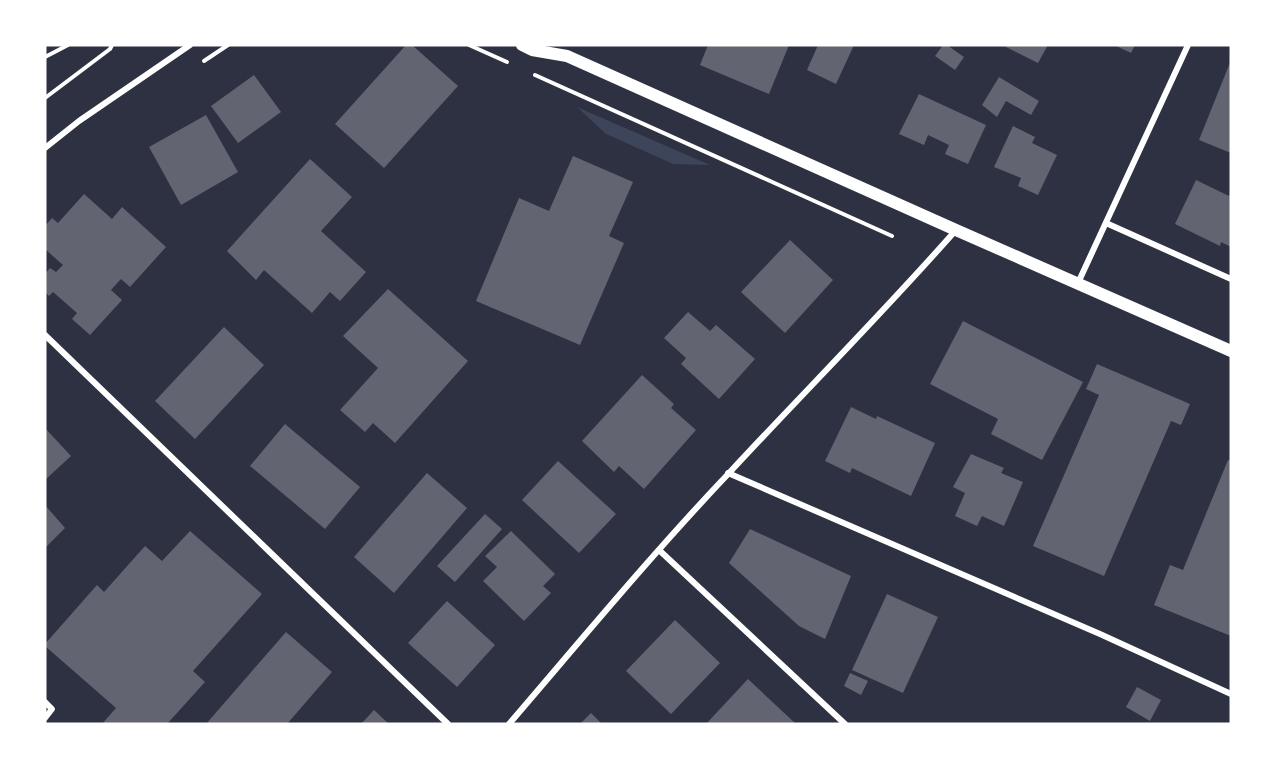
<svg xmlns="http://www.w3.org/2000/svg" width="1276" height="769" font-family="'Roboto Serif',serif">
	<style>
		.green { fill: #3c4559 }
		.building { fill: #626471 }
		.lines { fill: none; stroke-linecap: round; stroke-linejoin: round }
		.path { stroke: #fff; stroke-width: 4 }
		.minor { stroke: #fff; stroke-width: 6 }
		.secondary { stroke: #fff; stroke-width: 12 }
	</style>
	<rect width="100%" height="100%" fill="#2d3142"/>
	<path class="green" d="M 577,107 L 710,165 L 673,164 L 606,134 Z"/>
	<g class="building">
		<path d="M 406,45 L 412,45 L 458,86 L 384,168 L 335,124 Z"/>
		<path d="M 708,45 L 789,45 L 769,94 L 700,65 Z"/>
		<path d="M 818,45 L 854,45 L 836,84 L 807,70 Z"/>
		<path d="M 943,45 L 947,45 L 964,57 L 955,70 L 935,56 Z"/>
		<path d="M 1002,45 L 1048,45 L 1038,63 Z"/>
		<path d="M 1114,45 L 1135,45 L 1131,53 Z"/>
		<path d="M 1231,60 L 1231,153 L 1199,140 Z"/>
		<path d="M 254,75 L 281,112 L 238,143 L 211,106 Z"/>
		<path d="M 999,77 L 1039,101 L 1031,115 L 1006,101 L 997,117 L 982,105 Z"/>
		<path d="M 919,94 L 986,125 L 968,164 L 945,154 L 949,145 L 928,135 L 924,145 L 899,134 Z"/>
		<path d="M 206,115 L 238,172 L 181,205 L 149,147 Z"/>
		<path d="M 1013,126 L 1035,137 L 1032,143 L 1057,155 L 1038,195 L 1018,186 L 1021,178 L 994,167 Z"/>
		<path d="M 573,156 L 633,182 L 609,236 L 624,243 L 580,345 L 476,301 L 519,198 L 549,211 Z"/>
		<path d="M 310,159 L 352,197 L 321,231 L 366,272 L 340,301 L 330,292 L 312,313 L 264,270 L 256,280 L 227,251 Z"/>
		<path d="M 1196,180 L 1229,196 L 1231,192 L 1231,247 L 1221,242 L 1220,246 L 1175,224 Z"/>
		<path d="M 84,194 L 112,219 L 122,207 L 166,247 L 130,287 L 121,279 L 111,290 L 122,300 L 90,335 L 72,319 L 77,313 L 53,292 L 49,296 L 45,292 L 45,274 L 50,268 L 56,272 L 63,265 L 45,249 L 45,226 L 52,218 L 58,223 Z"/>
		<path d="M 790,240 L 833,280 L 785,333 L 741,292 Z"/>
		<path d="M 388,289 L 468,361 L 395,443 L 373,423 L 365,432 L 340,410 L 378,368 L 343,336 Z"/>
		<path d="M 688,312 L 710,331 L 716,325 L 755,359 L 719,399 L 681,364 L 686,358 L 664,338 Z"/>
		<path d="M 963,321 L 1083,382 L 1042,460 L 991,434 L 998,419 L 930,384 Z"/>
		<path d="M 224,327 L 264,365 L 195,439 L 155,401 Z"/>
		<path d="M 1097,364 L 1190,404 L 1181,425 L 1171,421 L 1104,576 L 1033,546 L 1099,395 L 1086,389 Z"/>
		<path d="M 642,375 L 674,404 L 671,408 L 696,430 L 644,489 L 619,466 L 614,472 L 582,441 Z"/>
		<path d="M 851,407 L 876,419 L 877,416 L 935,443 L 911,496 L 852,468 L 850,473 L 825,461 Z"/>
		<path d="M 285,424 L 360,487 L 325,529 L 250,466 Z"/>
		<path d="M 45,428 L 71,456 L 45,480 Z"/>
		<path d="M 971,454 L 1004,468 L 1001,473 L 1023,482 L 1004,526 L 982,516 L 977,526 L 955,516 L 965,493 L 953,487 Z"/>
		<path d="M 1228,460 L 1231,461 L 1231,636 L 1154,605 L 1170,565 L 1183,570 Z"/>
		<path d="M 558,461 L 616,514 L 579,553 L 522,500 Z"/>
		<path d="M 427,473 L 467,508 L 394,593 L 354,557 Z"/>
		<path d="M 45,505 L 65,528 L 45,548 Z"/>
		<path d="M 485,514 L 502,529 L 455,582 L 437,566 Z"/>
		<path d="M 750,529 L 851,576 L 825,639 L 799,626 L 729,563 Z"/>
		<path d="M 190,531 L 262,594 L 193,671 L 205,682 L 167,724 L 102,724 L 116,708 L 45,646 L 45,644 L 97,585 L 104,592 L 145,546 L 162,561 Z"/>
		<path d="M 511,531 L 555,574 L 543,586 L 551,593 L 524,621 L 483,581 L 497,567 L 485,556 Z"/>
		<path d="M 887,594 L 938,617 L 903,693 L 852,670 Z"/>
		<path d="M 447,601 L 495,645 L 457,687 L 408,643 Z"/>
		<path d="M 675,620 L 720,663 L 671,714 L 626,671 Z"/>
		<path d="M 286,632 L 332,672 L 287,724 L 206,724 Z"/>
		<path d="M 850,673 L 868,681 L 861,695 L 844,686 Z"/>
		<path d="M 748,679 L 796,724 L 706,724 Z"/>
		<path d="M 1137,687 L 1161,700 L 1150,721 L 1126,707 Z"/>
		<path d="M 374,710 L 389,724 L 361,724 Z"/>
		<path d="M 591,713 L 602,724 L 580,724 Z"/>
	</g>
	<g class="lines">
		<g class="path">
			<path d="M 469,45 L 507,62"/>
			<path d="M 45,57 L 68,45"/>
			<path d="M 204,61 L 228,45"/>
			<path d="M 535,75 L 892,236"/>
			<path d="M 45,98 L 110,49 L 112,45"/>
		</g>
		<g class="minor">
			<path d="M 45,148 L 79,121 L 190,45"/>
			<path d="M 1106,223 L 1231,279"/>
			<path d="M 1078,283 L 1188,45"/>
			<path d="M 45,335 L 448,724"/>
			<path d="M 728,473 L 1100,634 L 1231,694"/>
			<path d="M 659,550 L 845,724"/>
			<path d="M 45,702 L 52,709 L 45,718"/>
			<path d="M 509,724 C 582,639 653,553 730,472 C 805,391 883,313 956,230"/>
		</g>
		<path class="secondary" d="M 522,45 L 532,50 L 567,56 L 956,230 L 1231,351"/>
	</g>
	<rect width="1276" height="769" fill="none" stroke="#ffffff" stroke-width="93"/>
</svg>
